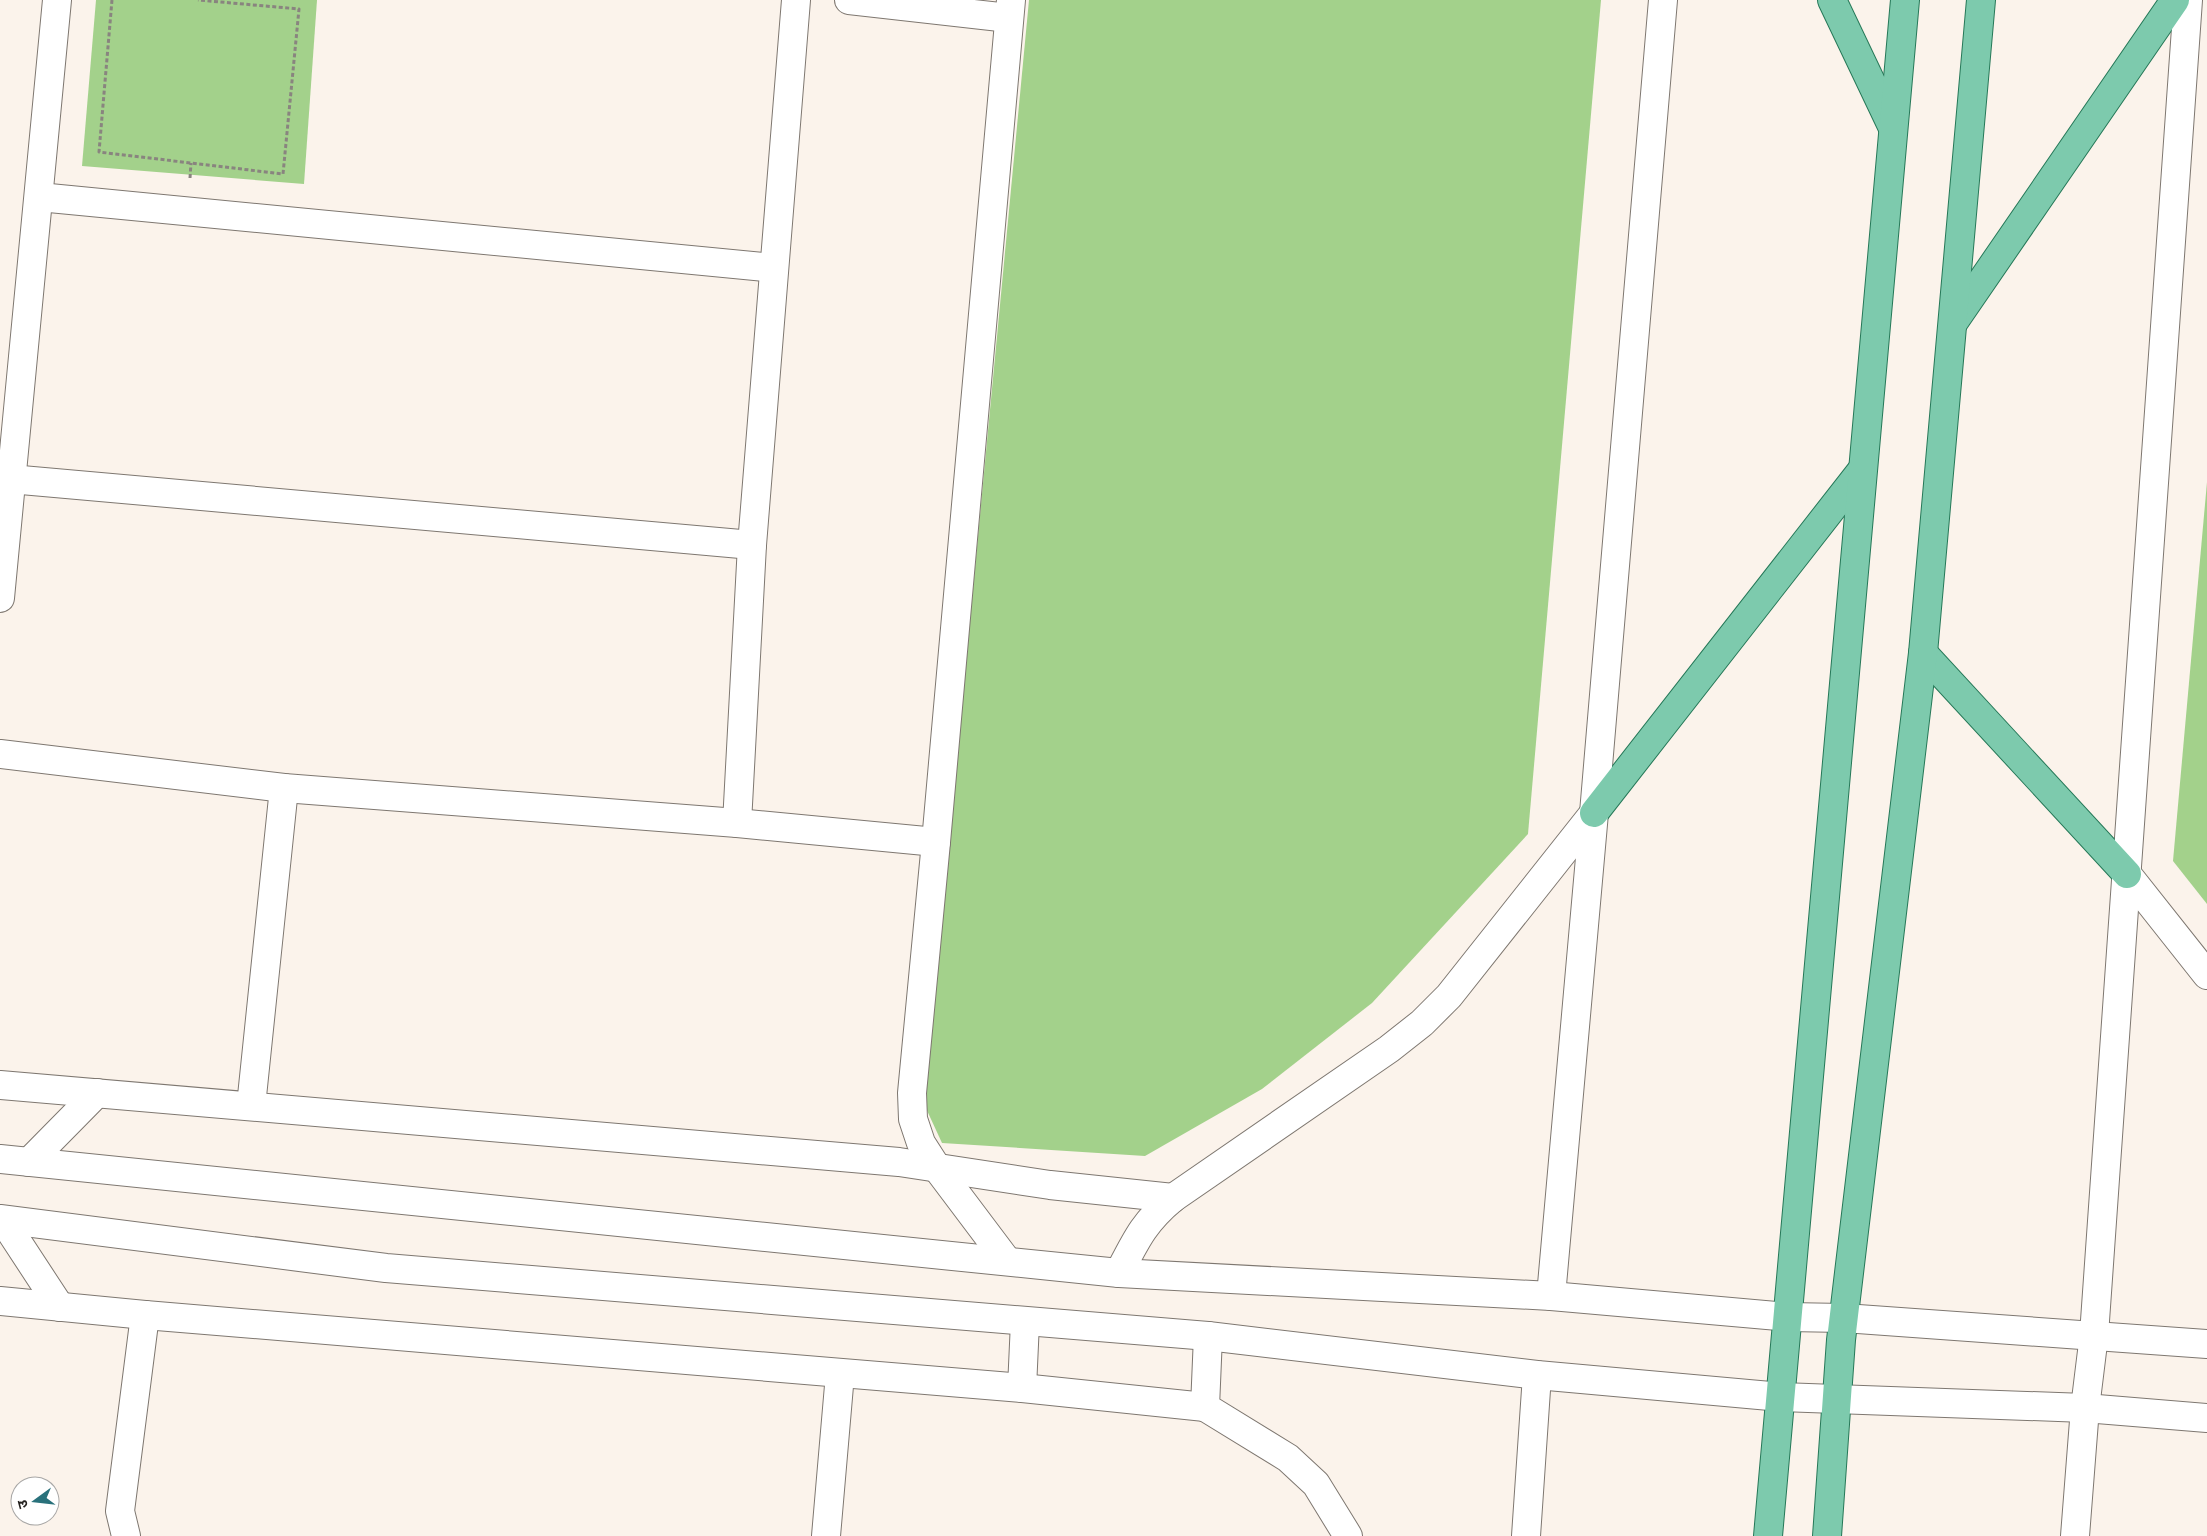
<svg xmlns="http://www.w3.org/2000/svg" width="2207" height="1536" font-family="Raleway,'Noto Sans Devanagari',sans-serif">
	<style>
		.green { fill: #a3d18b }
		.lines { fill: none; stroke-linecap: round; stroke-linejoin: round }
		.street-casing { stroke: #7e7770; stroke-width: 30 }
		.primary-casing { stroke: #267858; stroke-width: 30 }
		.path { stroke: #89847f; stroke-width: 3; stroke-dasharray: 4 2.5; stroke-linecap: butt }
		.street { stroke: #fff; stroke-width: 28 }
		.primary { stroke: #7dcaad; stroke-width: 28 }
	</style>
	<rect width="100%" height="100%" fill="#fbf3eb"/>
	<g class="green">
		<path d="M 96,0 L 317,0 L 304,184 L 82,166 Z"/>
		<path d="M 1029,0 L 1601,0 L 1528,834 L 1372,1003 L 1262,1089 L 1145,1156 L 942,1143 L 924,1104 Z"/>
		<path d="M 2207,482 L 2207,904 L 2173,861 Z"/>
	</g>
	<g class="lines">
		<defs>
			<g id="street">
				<path d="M 849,0 L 1009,18"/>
				<path d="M 39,197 L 774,268"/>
				<path d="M 10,479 L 752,545"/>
				<path d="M 0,598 L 57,0"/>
				<path d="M 0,754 L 284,788 L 737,823 L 936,842"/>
				<path d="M 737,823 L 752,545 L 796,0"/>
				<path d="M 2127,874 L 2207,975"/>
				<path d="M 0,1085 L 899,1162 L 1050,1185 L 1173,1198"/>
				<path d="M 251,1106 L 284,788"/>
				<path d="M 0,1159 L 1119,1273 L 1551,1296 L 1788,1317 L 1844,1318 L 2207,1344"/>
				<path d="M 29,1162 L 97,1093"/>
				<path d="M 0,1219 L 386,1268 L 1208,1336 L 1537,1375 L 1781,1397 L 2085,1408 L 2207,1418"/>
				<path d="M 3,1220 L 60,1307"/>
				<path d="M 1007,1261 L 937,1168 L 921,1143 L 913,1119 L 912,1093 L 936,842 L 1011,0"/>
				<path d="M 1119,1273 C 1136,1240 1144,1222 1173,1198 L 1389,1049 L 1422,1023 L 1449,996 L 1594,813"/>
				<path d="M 1551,1296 L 1594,813 L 1663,0"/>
				<path d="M 0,1301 L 145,1315 L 1022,1388 L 1205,1407"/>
				<path d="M 1208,1336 L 1205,1407 L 1288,1458 L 1316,1484 L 1348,1536"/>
				<path d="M 1022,1388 L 1025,1322"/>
				<path d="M 126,1536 L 120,1511 L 145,1315"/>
				<path d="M 826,1536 L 840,1374"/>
				<path d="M 1526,1536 L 1537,1375"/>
				<path d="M 2075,1536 L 2085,1408 L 2094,1335 L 2188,0"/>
			</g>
			<g id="primary">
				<path d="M 1832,0 L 1892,126"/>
				<path d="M 1953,323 L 2175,0"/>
				<path d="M 1923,653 L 2127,874"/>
				<path d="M 1594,813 L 1862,470"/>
				<path d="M 1768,1536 L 1905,0"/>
				<path d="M 1827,1536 L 1841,1340 L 1923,653 L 1981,0"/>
			</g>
		</defs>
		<use href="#street" class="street-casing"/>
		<use href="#primary" class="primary-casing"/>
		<g class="path">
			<path d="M 112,0 L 99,152 L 283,174 L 299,9 L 198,0"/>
			<path d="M 190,178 L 191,163"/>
		</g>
		<use href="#street" class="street"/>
		<use href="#primary" class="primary"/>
	</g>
	<g transform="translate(35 1501) rotate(255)"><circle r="24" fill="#ffffff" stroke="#a8a7a6"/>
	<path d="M0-4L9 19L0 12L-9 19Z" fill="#29717b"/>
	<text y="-8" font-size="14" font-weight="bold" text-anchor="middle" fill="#252220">उ</text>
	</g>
</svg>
